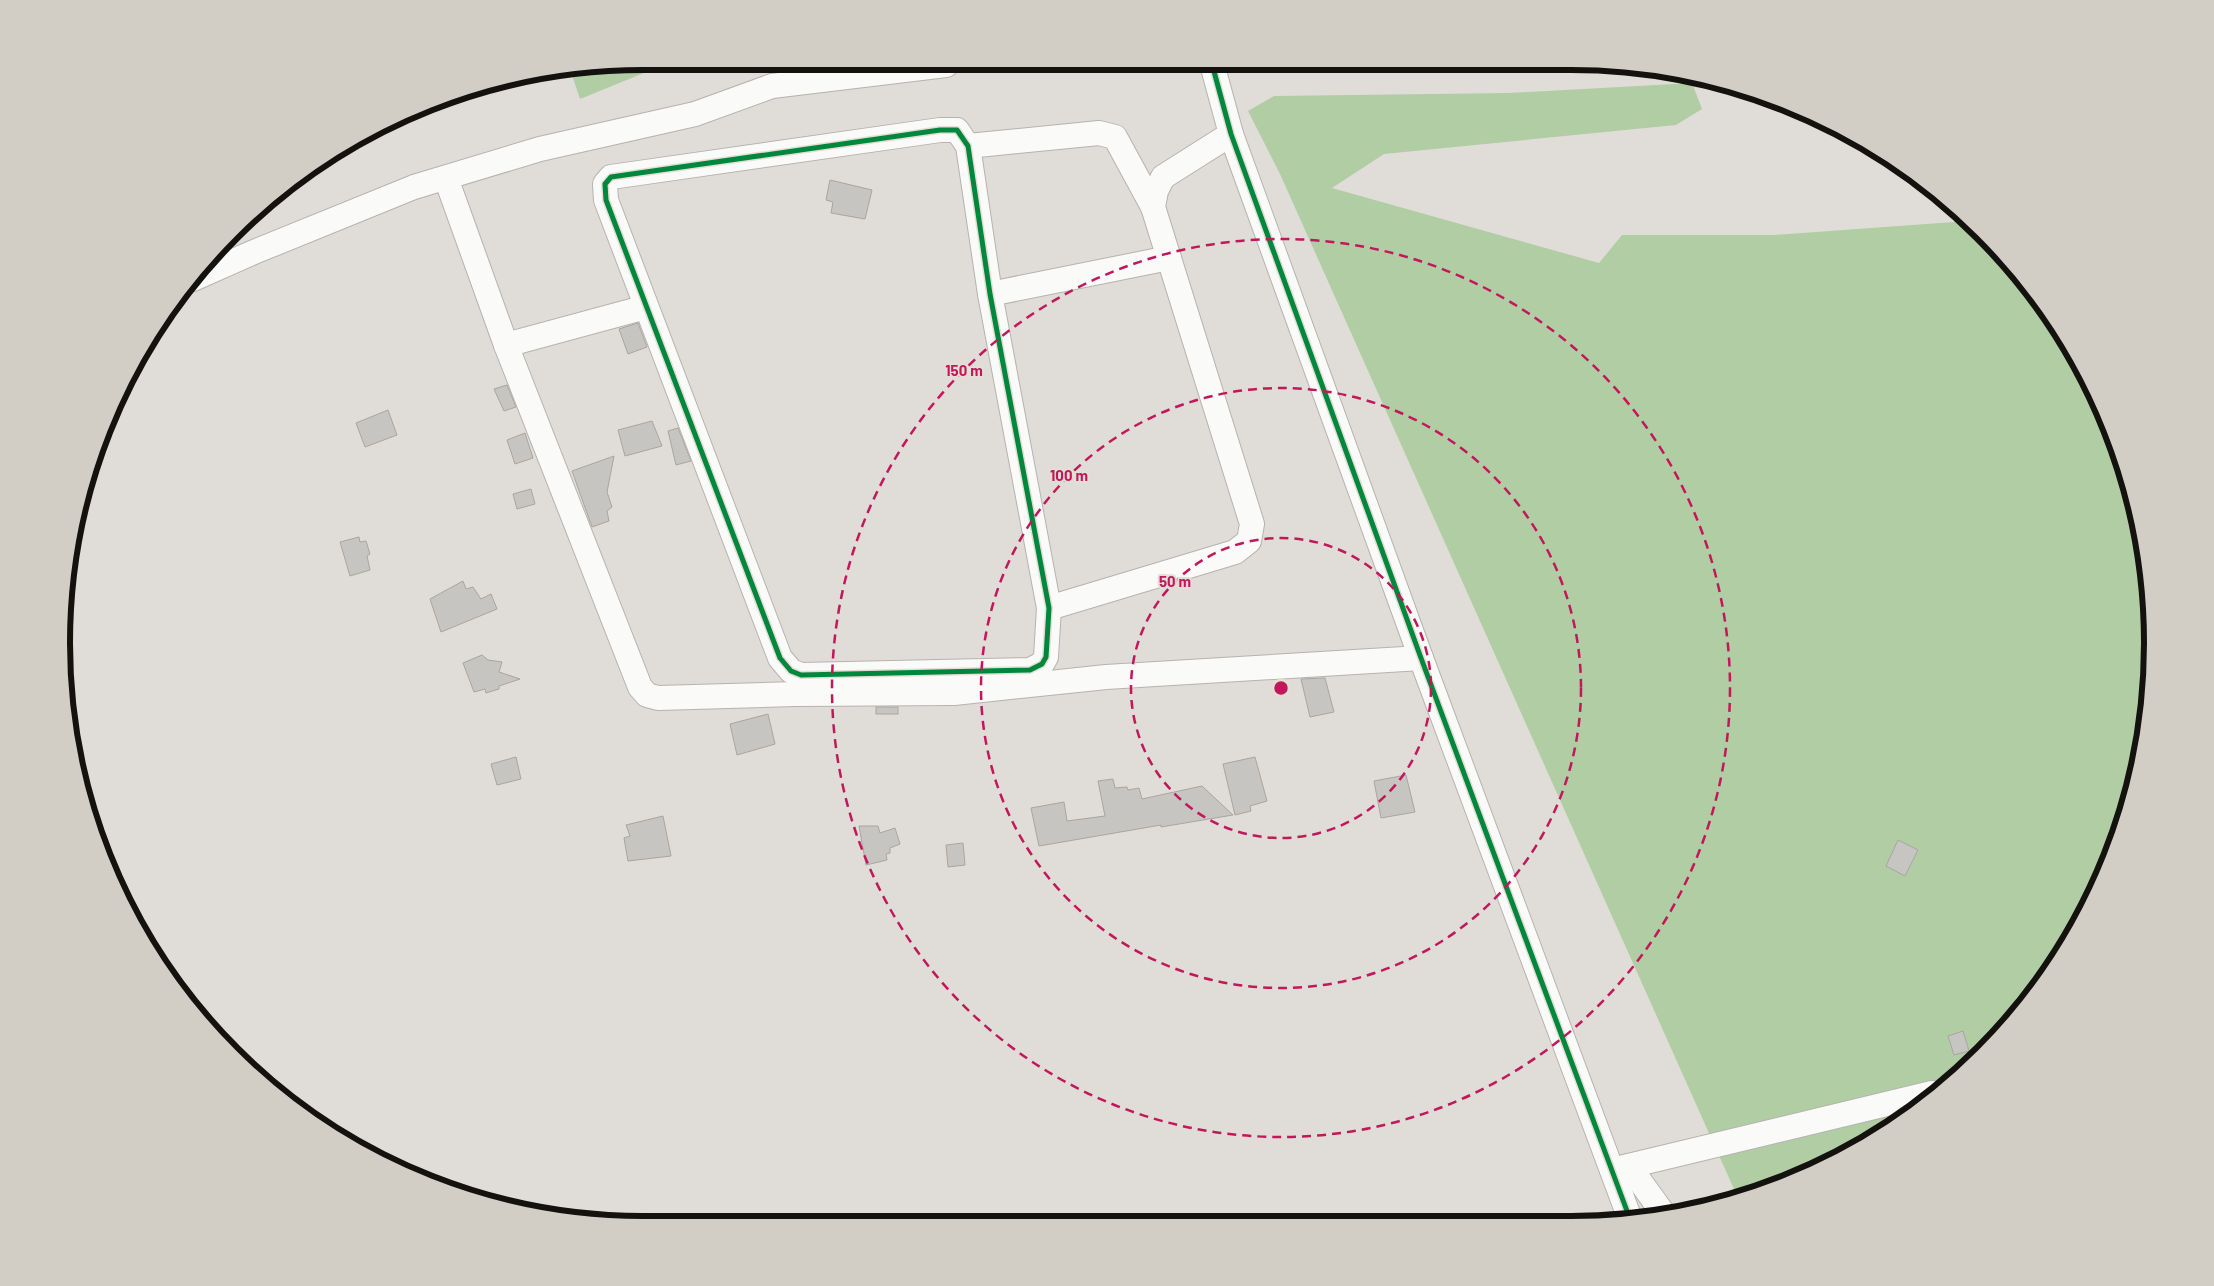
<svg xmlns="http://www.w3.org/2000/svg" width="2214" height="1286" font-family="Barlow,sans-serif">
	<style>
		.green { fill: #b1cda4 }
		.building { fill: #c7c5c1; stroke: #a8a5a2 }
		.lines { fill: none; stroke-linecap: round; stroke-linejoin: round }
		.minor-casing { stroke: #b6b3af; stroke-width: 26 }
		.minor { stroke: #fafaf9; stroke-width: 24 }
		.cycleway-casing { stroke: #e4ded5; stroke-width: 8 }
		.cycleway { stroke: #00873e; stroke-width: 5 }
		.ring { fill: none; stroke: #c2185b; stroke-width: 2.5; stroke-dasharray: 9 6 }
		.rim { fill: none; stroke: #14120f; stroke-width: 6 }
		.centre { fill: #c2185b; stroke: #e4ded5; stroke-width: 2.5 }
		.ring-label { font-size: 15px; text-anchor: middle; font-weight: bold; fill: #c2185b; stroke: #e4ded5; stroke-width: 4; stroke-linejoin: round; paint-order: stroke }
	</style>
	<rect width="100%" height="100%" fill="#e0ddd8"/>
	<g class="green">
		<path d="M 569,66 L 661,66 L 580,99 Z"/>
		<path d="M 1692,83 L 1702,109 L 1676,125 L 1384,154 L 1332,188 L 1599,263 L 1622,235 L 1773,235 L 1954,222 L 1954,208 L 1982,231 L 2055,320 L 2108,420 L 2142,529 L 2153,643 L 2142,756 L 2109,865 L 2055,966 L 1982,1055 L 1862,1147 L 1758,1194 L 1738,1198 L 1280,174 L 1248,111 L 1274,96 L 1508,93 Z"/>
	</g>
	<g class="building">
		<path d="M 830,180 L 872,190 L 865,219 L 831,213 L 833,202 L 826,200 Z"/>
		<path d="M 638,323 L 647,347 L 628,354 L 619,329 Z"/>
		<path d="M 507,385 L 516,407 L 504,411 L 494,389 Z"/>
		<path d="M 388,410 L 397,435 L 365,447 L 356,423 Z"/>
		<path d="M 652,421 L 662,446 L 625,456 L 618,430 Z"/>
		<path d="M 678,428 L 691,461 L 676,465 L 668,431 Z"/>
		<path d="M 525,433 L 533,458 L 515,464 L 507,440 Z"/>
		<path d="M 614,456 L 607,492 L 612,507 L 607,511 L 609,521 L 592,527 L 572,471 Z"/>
		<path d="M 531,489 L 535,504 L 517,509 L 513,494 Z"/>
		<path d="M 359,537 L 360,542 L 366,541 L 370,554 L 367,556 L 370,570 L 350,576 L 340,542 Z"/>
		<path d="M 463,581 L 466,589 L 473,587 L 481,599 L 491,594 L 497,609 L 441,632 L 430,599 Z"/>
		<path d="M 482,655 L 488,660 L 502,662 L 499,672 L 520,679 L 499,686 L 499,689 L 486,693 L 485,689 L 474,692 L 463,663 Z"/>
		<path d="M 1325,678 L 1334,712 L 1310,717 L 1301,679 Z"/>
		<rect x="876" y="707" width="22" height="7"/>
		<path d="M 768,714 L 775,744 L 737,755 L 730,724 Z"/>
		<path d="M 516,757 L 521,779 L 497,785 L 491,764 Z"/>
		<path d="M 1255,757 L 1267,801 L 1250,806 L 1251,811 L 1235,815 L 1223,764 Z"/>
		<path d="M 1406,775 L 1415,812 L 1381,818 L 1374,781 Z"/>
		<path d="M 1113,779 L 1115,788 L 1127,787 L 1128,790 L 1139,788 L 1142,799 L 1202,786 L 1233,815 L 1161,827 L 1161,825 L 1039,846 L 1031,808 L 1064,802 L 1067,821 L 1105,816 L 1098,781 Z"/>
		<path d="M 663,816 L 671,856 L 628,861 L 624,838 L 630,836 L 626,825 Z"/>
		<path d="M 859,826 L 878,826 L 880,833 L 895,828 L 900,844 L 890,848 L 890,853 L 886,854 L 887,860 L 866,865 Z"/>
		<path d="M 1898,840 L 1918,850 L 1905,876 L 1886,866 Z"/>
		<path d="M 963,843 L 965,865 L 948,867 L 946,845 Z"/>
		<path d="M 1963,1031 L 1969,1051 L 1954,1055 L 1948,1036 Z"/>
	</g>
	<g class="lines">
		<defs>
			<g id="minor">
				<path d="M 1212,64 L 1231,134 L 1421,658 L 1630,1219"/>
				<path d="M 940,130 L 957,130 L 968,146 L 990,294 L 1049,608 L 1046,657 L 1042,664 L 1030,670 L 801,675 L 791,671 L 780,658 L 606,200 L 605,184 L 611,177 Z"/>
				<path d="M 968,146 L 1099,133 L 1115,137 L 1153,207"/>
				<path d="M 446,178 L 506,345 L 640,687 L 647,695 L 658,698 L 795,694 L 954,693 L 1106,677 L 1421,658"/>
				<path d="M 193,279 L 254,252 L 414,187 L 540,149 L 695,114 L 772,86 L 946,65"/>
				<path d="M 990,294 L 1169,258"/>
				<path d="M 506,345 L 646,307"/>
				<path d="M 1049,608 L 1235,552 L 1249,541 L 1252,524 L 1153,207 L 1156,191 L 1163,177 L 1231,134"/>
				<path d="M 1629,1166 L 1663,1213"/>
				<path d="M 1612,1170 L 1932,1093"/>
			</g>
		</defs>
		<use href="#minor" class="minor-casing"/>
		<use href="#minor" class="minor"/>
		<defs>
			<g id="cycleway">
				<path d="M 1212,64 L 1231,134 L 1421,658 L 1630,1219"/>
				<path d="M 940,130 L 957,130 L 968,146 L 990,294 L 1049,608 L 1046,657 L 1042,664 L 1030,670 L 801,675 L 791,671 L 780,658 L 606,200 L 605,184 L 611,177 Z"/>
			</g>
		</defs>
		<use href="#cycleway" class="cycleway-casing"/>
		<use href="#cycleway" class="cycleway"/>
	</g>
	<g class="ring">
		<circle cx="1281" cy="688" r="150"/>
		<circle cx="1281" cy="688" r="300"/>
		<circle cx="1281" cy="688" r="449"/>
	</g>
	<path d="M0 0H2214V1286H0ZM643 70H1571A573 573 0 0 1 2144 643V643A573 573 0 0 1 1571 1216H643A573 573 0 0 1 70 643V643A573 573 0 0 1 643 70Z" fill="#d3cec5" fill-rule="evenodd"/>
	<path class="rim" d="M643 70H1571A573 573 0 0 1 2144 643V643A573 573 0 0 1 1571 1216H643A573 573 0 0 1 70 643V643A573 573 0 0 1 643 70Z"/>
	<circle cx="1281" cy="688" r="8" class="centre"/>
	<g class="ring-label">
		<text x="964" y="376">150 m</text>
		<text x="1069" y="481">100 m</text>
		<text x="1175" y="587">50 m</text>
	</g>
</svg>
